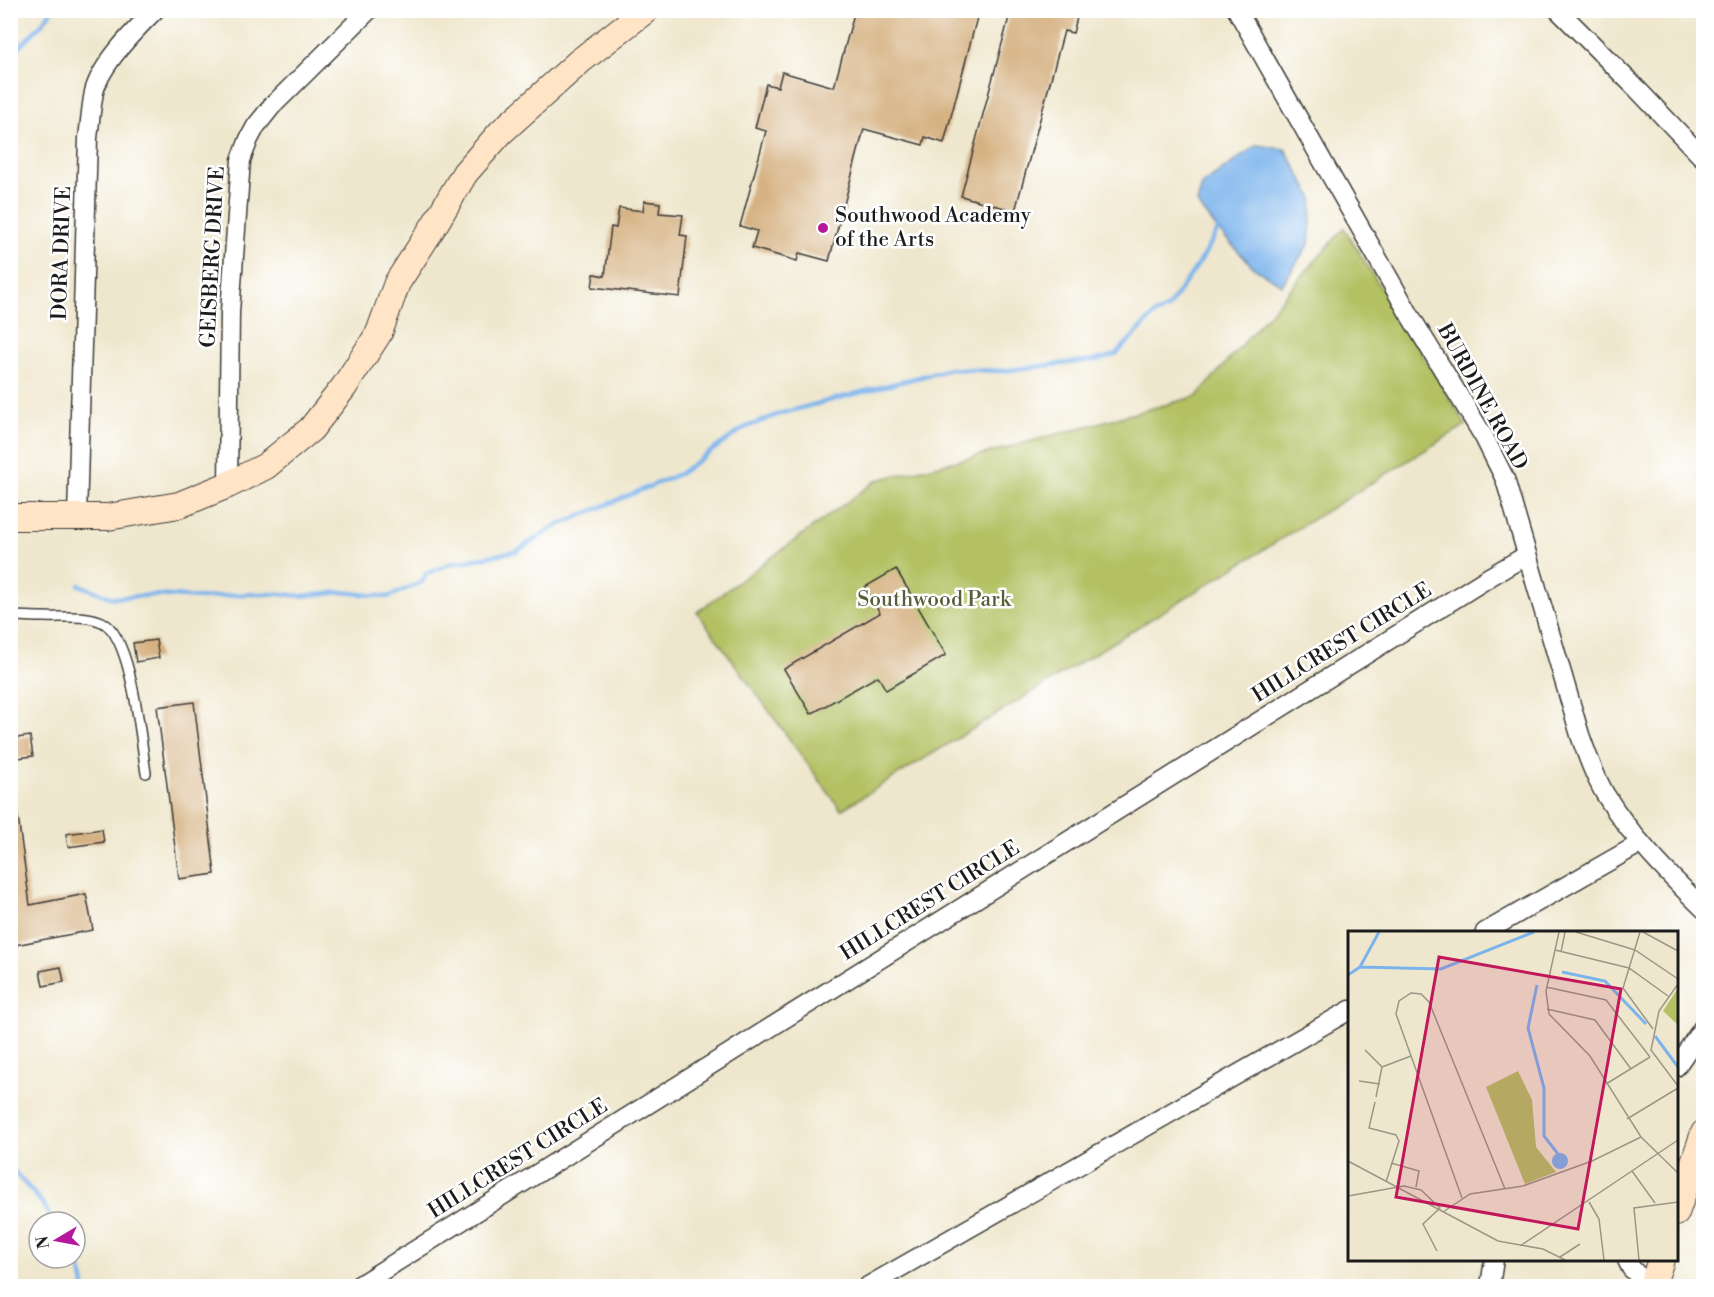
<svg xmlns="http://www.w3.org/2000/svg" width="1714" height="1297" font-family="'Libre Bodoni',serif">
	<style>
		.green { fill: #b3c164; stroke: #686e40; stroke-width: 1.5 }
		.water { fill: #7bb4ec; stroke: #4c6884; stroke-width: 1.5 }
		.lines { fill: none; stroke-linecap: round; stroke-linejoin: round }
		.stream { stroke: #7bb4ec; stroke-width: 4.5 }
		.building { fill: #d6b283 }
		.lane-casing { stroke: #3c3a37; stroke-width: 12 }
		.street-casing { stroke: #3c3a37; stroke-width: 21 }
		.secondary-casing { stroke: #3c3a37; stroke-width: 28 }
		.lane { stroke: #fff; stroke-width: 9 }
		.street { stroke: #fff; stroke-width: 18 }
		.secondary { stroke: #ffe4c6; stroke-width: 26 }
		.poi-dot { fill: #b5179e; stroke: #fff; stroke-width: 2 }
		.labels { text-anchor: middle; dominant-baseline: central; stroke-width: 5; stroke-linejoin: round; paint-order: stroke }
		.poi-label { font-size: 21px; fill: #1c1c1c; stroke: #fff; text-anchor: start }
		.street-label { font-size: 21px; fill: #1c1c1c; stroke: #fff }
		.park-label { font-size: 21px; fill: #585e39; stroke: #fff }
		.inset-river { fill: none; stroke: #7bb4ec; stroke-width: 3 }
		.inset-road { fill: none; stroke: #9b9686; stroke-width: 1.5 }
		.view { fill: #c2185b; fill-opacity: 0.15; stroke: #c2185b; stroke-width: 3 }
		.inset-edge { fill: none; stroke: #1c1c1c; stroke-width: 3 }
	</style>
	<rect width="100%" height="100%" fill="#fff"/>
	<filter id="ink" filterUnits="userSpaceOnUse"><feTurbulence type="fractalNoise" baseFrequency=".0167" numOctaves="2"/><feDisplacementMap in="SourceGraphic" scale="12" xChannelSelector="R" yChannelSelector="G"/><feConvolveMatrix kernelMatrix="1 2 1 2 8 2 1 2 1" color-interpolation-filters="sRGB"/></filter>
	<filter id="wash" filterUnits="userSpaceOnUse"><feTurbulence type="fractalNoise" baseFrequency=".008" numOctaves="4" result="noise"/><feDisplacementMap in="SourceGraphic" scale="24" xChannelSelector="R" yChannelSelector="G"/><feGaussianBlur stdDeviation="1.35" result="paint"/><feColorMatrix in="noise" values="0 0 0 0 0 0 0 0 0 0 0 0 0 0 0 0 0 1.4 0 .05"/><feComposite in="paint" operator="in"/></filter>
	<g filter="url(#wash)">
		<rect width="100%" height="100%" fill="#efe7cd"/>
		<path class="green" d="M 1344,228 L 1466,425 L 841,810 L 697,612 L 877,480 L 973,457 L 1197,396 Z"/>
		<path class="water" d="M 1257,145 L 1285,149 L 1313,198 L 1309,244 L 1282,285 L 1255,269 L 1218,230 L 1197,203 L 1202,185 Z"/>
		<g class="lines">
			<g class="stream">
				<path d="M 10,56 L 41,25 L 52,10"/>
				<path d="M 79,585 L 113,598 L 156,595 L 201,598 L 247,594 L 283,594 L 301,596 L 343,592 L 388,597 L 422,582 L 426,574 L 450,564 L 517,551 L 554,527 L 679,474 L 744,428 L 782,413 L 950,369 L 1001,371 L 1102,359 L 1116,354 L 1155,314 L 1167,309 L 1201,260 L 1218,230"/>
				<path d="M 10,1167 L 44,1205 L 52,1222"/>
				<path d="M 73,1258 L 81,1270 L 84,1286"/>
			</g>
		</g>
		<g id="blocks">
			<g class="building">
				<path d="M 855,10 L 979,10 L 944,143 L 925,137 L 923,145 L 864,129 L 829,261 L 799,253 L 797,261 L 752,248 L 757,231 L 740,226 L 766,131 L 755,128 L 766,84 L 778,87 L 782,72 L 834,87 Z"/>
				<path d="M 1011,10 L 1079,10 L 1073,33 L 1064,31 L 1015,211 L 961,196 Z"/>
				<path d="M 644,201 L 660,203 L 659,213 L 683,215 L 680,235 L 687,236 L 680,297 L 592,287 L 594,274 L 605,276 L 611,227 L 616,228 L 619,208 L 643,211 Z"/>
				<path d="M 896,569 L 946,655 L 886,690 L 878,676 L 811,714 L 784,669 L 880,613 L 865,587 Z"/>
				<path d="M 156,640 L 159,658 L 136,662 L 133,643 Z"/>
				<path d="M 194,702 L 215,874 L 179,879 L 157,707 Z"/>
				<path d="M 30,736 L 33,756 L 10,759 L 10,739 Z"/>
				<path d="M 10,817 L 18,817 L 30,905 L 86,894 L 93,930 L 10,946 Z"/>
				<path d="M 102,829 L 104,842 L 68,847 L 66,834 Z"/>
				<path d="M 61,967 L 64,982 L 43,986 L 40,971 Z"/>
			</g>
		</g>
	</g>
	<g filter="url(#ink)">
		<use href="#blocks" fill-opacity="0" stroke="#3c3a37" stroke-width="1.5"/>
		<g class="lines">
			<defs>
				<path id="lane" d="M 10,616 C 21,616 32,617 43,617 C 63,618 83,614 102,622 C 132,635 141,742 146,773"/>
				<g id="street">
					<path d="M 1237,10 L 1412,319 L 1484,437 L 1505,479 L 1580,735 C 1587,755 1594,775 1605,794 C 1631,837 1668,874 1704,909"/>
					<path d="M 1558,10 L 1638,90 L 1704,159"/>
					<path d="M 228,485 L 230,312 L 241,160 L 249,139 L 256,126 L 272,106 L 369,10"/>
					<path d="M 77,517 L 88,138 C 90,123 91,107 94,92 C 101,64 134,31 155,10"/>
					<path d="M 1485,932 L 1641,843"/>
					<path d="M 1676,1067 L 1704,1026"/>
					<path d="M 1627,1260 L 1631,1268 L 1648,1286"/>
					<path d="M 358,1286 L 1491,576 L 1527,555"/>
					<path d="M 868,1286 L 1350,1010"/>
					<path d="M 1490,1286 L 1494,1260"/>
				</g>
				<g id="secondary">
					<path d="M 10,517 L 108,517 L 179,505 L 228,485 L 266,466 L 311,429 L 344,387 L 379,333 L 397,283 L 435,224 L 465,173 L 501,132 L 550,88 L 580,61 L 646,10"/>
					<path d="M 1676,1213 L 1704,1133"/>
					<path d="M 1652,1286 L 1661,1260"/>
				</g>
			</defs>
			<use href="#lane" class="lane-casing"/>
			<use href="#street" class="street-casing"/>
			<use href="#secondary" class="secondary-casing"/>
			<use href="#lane" class="lane"/>
			<use href="#street" class="street"/>
			<use href="#secondary" class="secondary"/>
		</g>
	</g>
	<circle class="poi-dot" cx="823" cy="228" r="6"/>
	<g class="labels">
		<g class="poi-label">
			<text x="835" y="216">Southwood Academy<tspan x="835" dy="24">of the Arts</tspan></text>
		</g>
		<g class="street-label">
			<text transform="translate(62 253) rotate(-88)">DORA DRIVE</text>
			<text transform="translate(213 257) rotate(-87)">GEISBERG DRIVE</text>
			<text transform="translate(1482 397) rotate(61)">BURDINE ROAD</text>
			<text transform="translate(1342 643) rotate(-32)">HILLCREST CIRCLE</text>
			<text transform="translate(930 901) rotate(-32)">HILLCREST CIRCLE</text>
			<text transform="translate(518 1159) rotate(-32)">HILLCREST CIRCLE</text>
		</g>
		<g class="park-label">
			<text x="934" y="600">Southwood Park</text>
		</g>
	</g>
	<g transform="translate(1348 931)">
		<rect width="330" height="330" fill="#efe7cd"/>
		<path d="M 330,57 L 330,94 L 315,80 ZM 170,140 L 184,169 L 188,216 L 208,241 L 177,253 L 138,156 Z" fill="#b3c164"/>
		<path d="M204 230a8 8 0 1 1 16 0a8 8 0 1 1-16 0Z" fill="#7bb4ec"/>
		<path class="inset-river" d="M 12,36 L 93,38 L 186,1M 214,41 L 257,50 L 298,93M 0,44 L 12,36 L 31,1M 189,54 L 180,97 L 196,157 L 196,205 L 210,223M 307,105 L 330,136"/>
		<path class="inset-road" d="M 211,1 L 198,60 L 201,83 L 242,125 L 293,206 L 330,242M 228,1 L 287,19 L 330,48M 292,1 L 275,57 L 305,98M 295,1 L 330,20M 207,19 L 281,37 L 320,65M 213,21 L 217,1M 330,53 L 311,80 L 303,119 L 330,155M 198,56 L 258,69 L 302,126M 199,78 L 247,89 L 283,138M 17,119 L 34,136 L 28,166M 34,136 L 63,125M 11,150 L 32,153M 258,153 L 302,126M 27,171 L 21,197 L 48,204 L 51,210 L 38,251M 279,188 L 330,157M 0,230 L 150,310 L 195,318 L 217,329M 43,232 L 71,240 L 68,256M 284,240 L 307,272M 0,265 L 56,255 L 73,259 L 92,277 L 75,293 L 89,320M 114,267 L 48,83 L 51,70 L 63,62 L 73,63 L 81,71 L 157,258M 241,271 L 251,288 L 256,329M 95,281 L 122,263 L 175,255 L 244,230 L 293,206M 172,315 L 330,209M 212,326 L 232,313M 291,329 L 286,277 L 330,271"/>
		<path class="view" d="M 91,26 L 273,58 L 230,298 L 48,266 Z"/>
		<rect width="330" height="330" class="inset-edge"/>
	</g>
	<rect width="1714" height="1297" fill="none" stroke="#fff" stroke-width="36"/>
	<g transform="translate(57 1240) rotate(260)"><circle r="28" fill="#ffffff" stroke="#a4a4a4" stroke-width="1.5"/>
	<path d="M0-4.5L10 22L0 15L-10 22Z" fill="#b5179e"/>
	<text y="-9" font-size="16" font-weight="bold" text-anchor="middle" fill="#1c1c1c">N</text>
	</g>
</svg>
